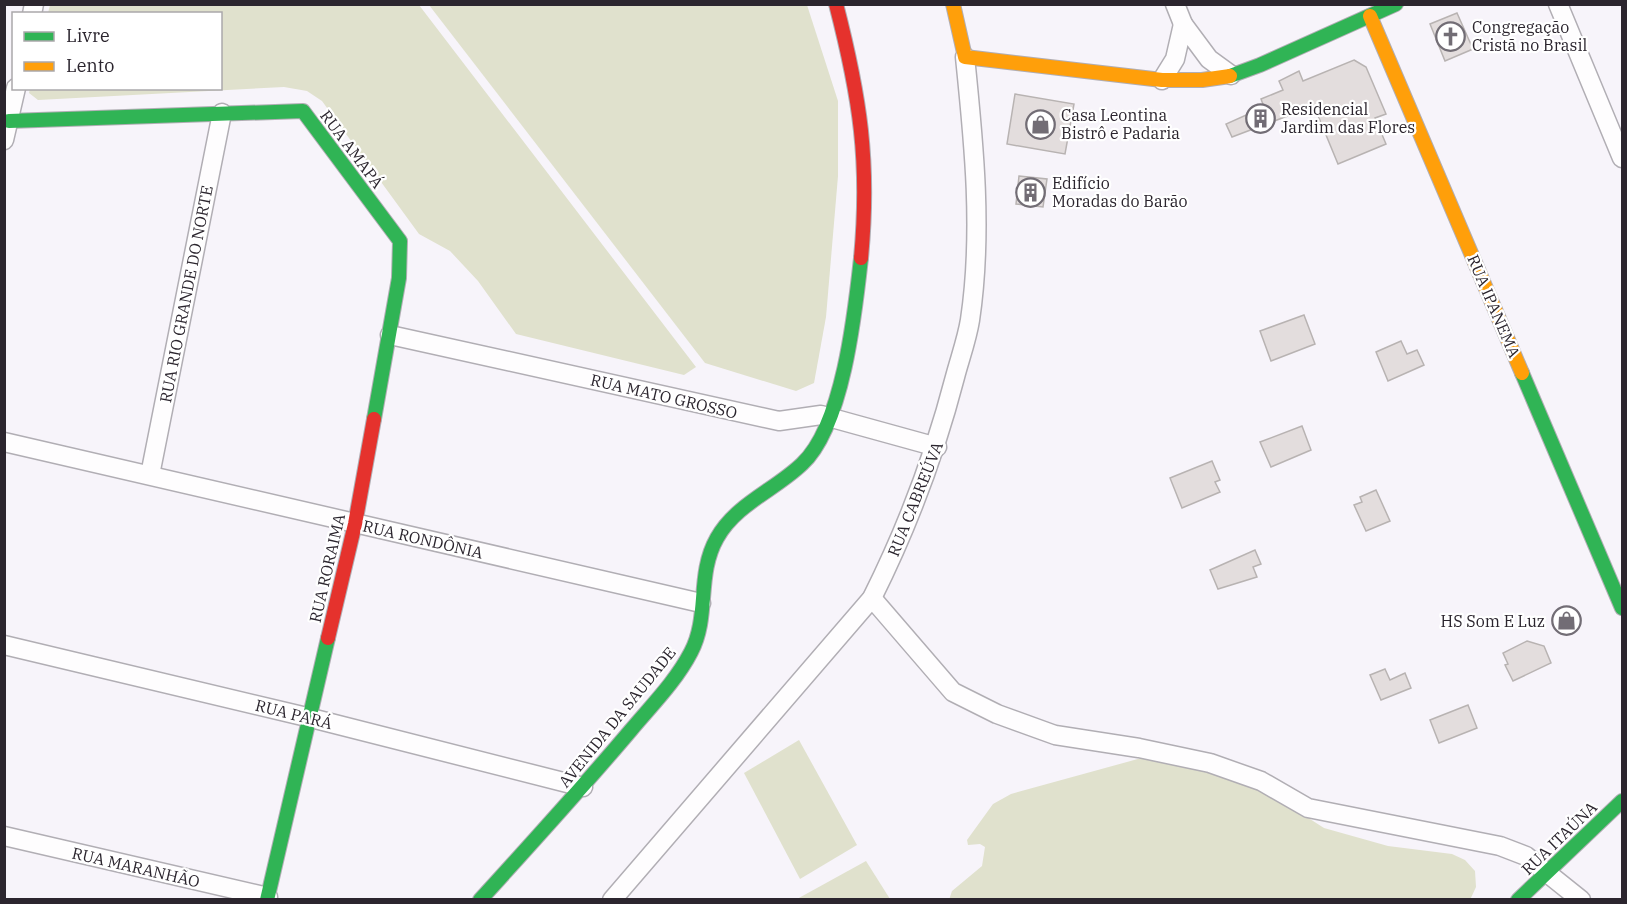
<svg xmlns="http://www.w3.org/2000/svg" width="1627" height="904" font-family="'IBM Plex Serif',serif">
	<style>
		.green { fill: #e0e1cd }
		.building { fill: #e3dddd; stroke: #b8b3b2; stroke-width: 1.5 }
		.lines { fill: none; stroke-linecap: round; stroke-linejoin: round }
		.street-casing { stroke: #b1aeb4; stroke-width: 21 }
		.fast-casing { stroke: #b1aeb4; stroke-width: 16 }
		.slow-casing { stroke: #b1aeb4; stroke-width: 16 }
		.jam-casing { stroke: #b1aeb4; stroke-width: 16 }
		.street { stroke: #fefdfe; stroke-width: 18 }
		.fast { stroke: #30b455; stroke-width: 14 }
		.slow { stroke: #ff9f0a; stroke-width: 14 }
		.jam { stroke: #e5322d; stroke-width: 14 }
		.labels { text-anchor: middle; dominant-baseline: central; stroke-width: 4.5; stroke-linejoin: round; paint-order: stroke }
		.poi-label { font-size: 16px; fill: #2b252e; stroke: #fff; text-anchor: start }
		.street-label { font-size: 16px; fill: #2b252e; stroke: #fff }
	</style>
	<rect width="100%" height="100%" fill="#f7f4fa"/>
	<g class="green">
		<path d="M 50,5 L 419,5 L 696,367 L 684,375 L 516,334 L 478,281 L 450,251 L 419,234 L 322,101 L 307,91 L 284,87 L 38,100 L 29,93 L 30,89 L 220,88 L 220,14 L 48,13 Z"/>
		<path d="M 429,5 L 807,5 L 838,101 L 838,176 L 826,317 L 814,383 L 796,391 L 705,363 Z"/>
		<path d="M 799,740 L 857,845 L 800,879 L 744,773 Z"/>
		<path d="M 1145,757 L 1246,770 L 1299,812 L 1324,828 L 1388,846 L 1452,854 L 1465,860 L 1475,871 L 1476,887 L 1470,900 L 949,900 L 952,891 L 982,866 L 985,847 L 980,844 L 968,845 L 967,840 L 993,804 L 1011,794 Z"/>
		<path d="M 866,861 L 890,899 L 797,899 Z"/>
	</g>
	<g class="building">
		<path d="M 1457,13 L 1473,49 L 1445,61 L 1430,24 Z"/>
		<path d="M 1354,60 L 1366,67 L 1386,114 L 1375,118 L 1386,144 L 1338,164 L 1314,106 L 1232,137 L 1226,124 L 1264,107 L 1261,99 L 1283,90 L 1279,81 L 1299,71 L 1303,81 Z"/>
		<path d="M 1015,94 L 1074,104 L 1065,154 L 1007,144 Z"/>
		<path d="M 1019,176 L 1047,179 L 1043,207 L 1016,204 Z"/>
		<path d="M 1304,315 L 1315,344 L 1271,361 L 1260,331 Z"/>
		<path d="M 1401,341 L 1407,354 L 1417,350 L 1424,365 L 1388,381 L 1376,352 Z"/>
		<path d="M 1302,426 L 1311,450 L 1271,467 L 1260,442 Z"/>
		<path d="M 1212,461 L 1220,480 L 1215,482 L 1220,492 L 1182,508 L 1170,478 Z"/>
		<path d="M 1376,490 L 1390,521 L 1366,531 L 1354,505 L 1362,502 L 1360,497 Z"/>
		<path d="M 1255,550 L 1261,564 L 1253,567 L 1257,577 L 1218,589 L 1210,570 Z"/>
		<path d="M 1527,641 L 1544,646 L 1551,663 L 1513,681 L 1505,665 L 1508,664 L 1503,653 Z"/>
		<path d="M 1385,669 L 1390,680 L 1405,673 L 1411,688 L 1381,700 L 1370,675 Z"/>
		<path d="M 1468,705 L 1477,728 L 1439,743 L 1430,720 Z"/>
	</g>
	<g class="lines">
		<defs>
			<g id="street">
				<path d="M 1175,4 L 1183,24"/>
				<path d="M 1558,4 L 1622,158"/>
				<path d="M 32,14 L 34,4"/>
				<path d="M 1162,80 L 1175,59 L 1183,24 L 1209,59 L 1231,75"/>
				<path d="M 4,140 L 16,88"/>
				<path d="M 390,335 L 779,421 L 821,415 L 937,447"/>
				<path d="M 4,442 L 701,603"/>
				<path d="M 150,475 L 222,113"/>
				<path d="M 872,598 L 953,692 L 997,714 L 1055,735 L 1139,748 L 1210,763 L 1261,781 L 1308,808 L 1500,846 L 1526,856 L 1581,900"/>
				<path d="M 4,645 L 311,718 L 583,787"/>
				<path d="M 4,836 L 268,897"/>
				<path d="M 612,900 L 872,598 C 908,526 935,454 955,377 C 960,358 967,339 970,320 C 983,233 974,144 965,57"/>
			</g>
			<g id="fast">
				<path d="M 1230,76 L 1260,65 L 1396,4"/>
				<path d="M 9,121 L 303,111 L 400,241 L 399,278 L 374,419"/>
				<path d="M 1522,373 L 1622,608"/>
				<path d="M 267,900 L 328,638"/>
				<path d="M 480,900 C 531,844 582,788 631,730 C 652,705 676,681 691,652 C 710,616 696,575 717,538 C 736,504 775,490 802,464 C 843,426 855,313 861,258"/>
				<path d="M 1518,900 L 1622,801"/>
			</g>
			<g id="slow">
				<path d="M 953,4 L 965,57 L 1162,80 L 1202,80 L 1230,76"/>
				<path d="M 1370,16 L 1522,373"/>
			</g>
			<g id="jam">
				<path d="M 836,4 C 860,97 870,162 861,258"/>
				<path d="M 328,638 L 355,524 L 374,419"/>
			</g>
		</defs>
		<use href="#street" class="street-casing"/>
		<use href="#fast" class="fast-casing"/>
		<use href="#slow" class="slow-casing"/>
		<use href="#jam" class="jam-casing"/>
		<use href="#street" class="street"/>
		<use href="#fast" class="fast"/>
		<use href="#slow" class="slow"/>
		<use href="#jam" class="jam"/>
	</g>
	<defs>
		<symbol id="church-ring" viewBox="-11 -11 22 22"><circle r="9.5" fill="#fff" stroke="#726d75" stroke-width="1.5"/><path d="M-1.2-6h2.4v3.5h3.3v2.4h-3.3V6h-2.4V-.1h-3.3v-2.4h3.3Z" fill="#726d75"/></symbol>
		<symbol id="building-ring" viewBox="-11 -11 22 22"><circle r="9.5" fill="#fff" stroke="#726d75" stroke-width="1.5"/><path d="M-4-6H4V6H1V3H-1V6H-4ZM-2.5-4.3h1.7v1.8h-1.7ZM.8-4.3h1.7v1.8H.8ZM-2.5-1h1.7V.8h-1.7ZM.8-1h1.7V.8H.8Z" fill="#726d75"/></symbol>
		<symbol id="shop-ring" viewBox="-11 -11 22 22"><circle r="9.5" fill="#fff" stroke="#726d75" stroke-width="1.5"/><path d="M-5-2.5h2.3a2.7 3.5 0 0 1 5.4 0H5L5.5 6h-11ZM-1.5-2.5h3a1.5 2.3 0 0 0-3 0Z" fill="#726d75"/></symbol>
	</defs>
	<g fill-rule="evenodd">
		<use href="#church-ring" x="1434" y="20" width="33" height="33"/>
		<use href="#building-ring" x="1244" y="102" width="33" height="33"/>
		<use href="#shop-ring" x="1024" y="108" width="33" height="33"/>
		<use href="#building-ring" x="1014" y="176" width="33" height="33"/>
		<use href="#shop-ring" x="1550" y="604" width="33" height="33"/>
	</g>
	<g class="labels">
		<g class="poi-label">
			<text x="1472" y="27">Congregação<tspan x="1472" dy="18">Cristã no Brasil</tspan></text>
			<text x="1281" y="109">Residencial<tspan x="1281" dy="18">Jardim das Flores</tspan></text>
			<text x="1061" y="115">Casa Leontina<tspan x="1061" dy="18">Bistrô e Padaria</tspan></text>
			<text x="1052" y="183">Edifício<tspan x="1052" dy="18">Moradas do Barão</tspan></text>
			<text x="1545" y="621" text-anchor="end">HS Som E Luz</text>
		</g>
		<g class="street-label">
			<text transform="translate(352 149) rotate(53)">RUA AMAPÁ</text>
			<text transform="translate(186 294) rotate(-79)">RUA RIO GRANDE DO NORTE</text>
			<text transform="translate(1494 306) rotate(67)">RUA IPANEMA</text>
			<text transform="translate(664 396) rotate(13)">RUA MATO GROSSO</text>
			<text transform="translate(915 499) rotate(-68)">RUA CABREÚVA</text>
			<text transform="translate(423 539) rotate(13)">RUA RONDÔNIA</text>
			<text transform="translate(327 568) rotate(-77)">RUA RORAIMA</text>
			<text transform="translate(294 714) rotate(14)">RUA PARÁ</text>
			<text transform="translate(617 717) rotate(-51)">AVENIDA DA SAUDADE</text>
			<text transform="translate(1559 838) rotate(-44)">RUA ITAÚNA</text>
			<text transform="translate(136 867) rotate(13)">RUA MARANHÃO</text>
		</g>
	</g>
	<rect width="1627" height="904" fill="none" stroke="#2b252e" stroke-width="12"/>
	<rect x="12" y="12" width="210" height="78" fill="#ffffff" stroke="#aaa8ab" stroke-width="1.5"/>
	<rect x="24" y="32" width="30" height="9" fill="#30b455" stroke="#aaa8ab" stroke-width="1.5"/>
	<text x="66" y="42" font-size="18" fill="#2b252e">Livre</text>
	<rect x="24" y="62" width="30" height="9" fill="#ff9f0a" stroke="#aaa8ab" stroke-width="1.5"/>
	<text x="66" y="72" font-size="18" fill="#2b252e">Lento</text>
</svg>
